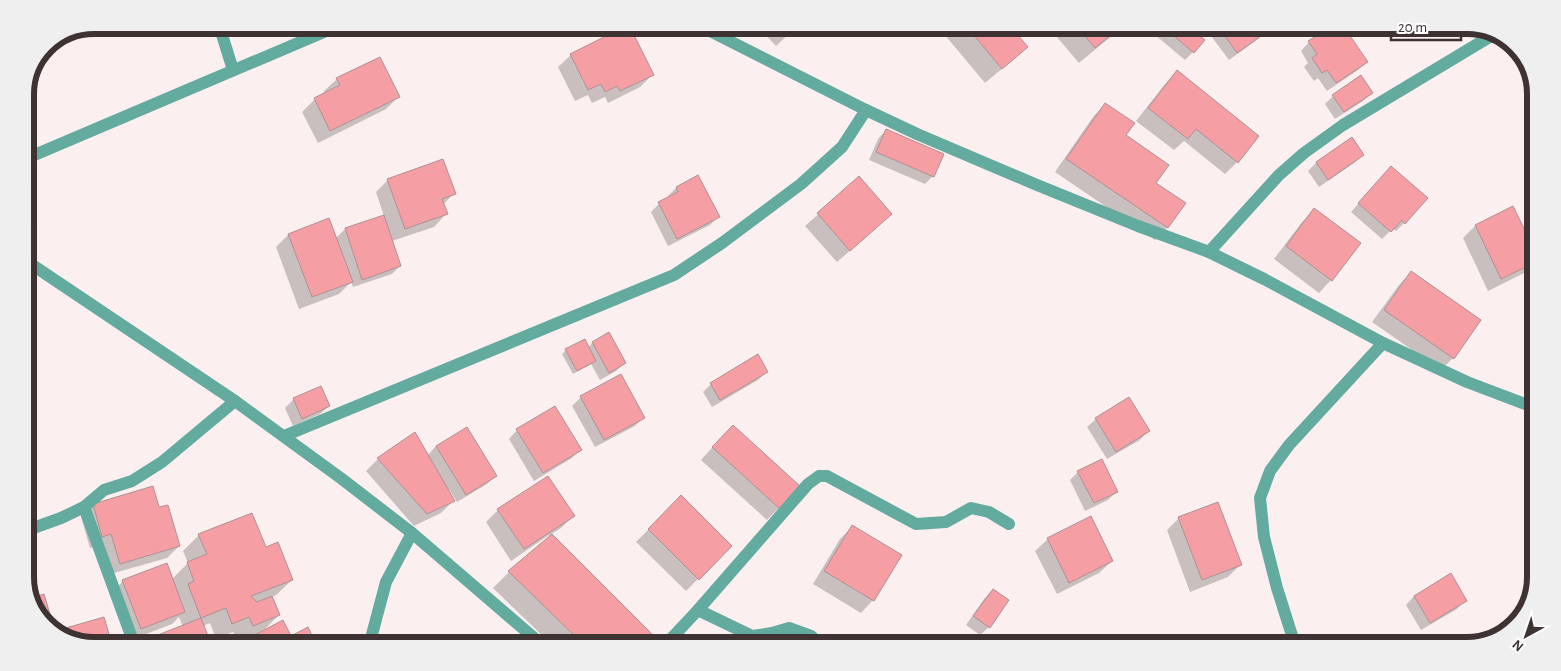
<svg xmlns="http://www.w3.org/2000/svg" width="1561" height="671" font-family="'Alegreya Sans',sans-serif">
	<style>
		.shadow { fill: #0003 }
		.building { fill: #f59ea4; stroke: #af9193 }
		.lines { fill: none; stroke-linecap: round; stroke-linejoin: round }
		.minor { stroke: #63aa9f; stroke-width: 12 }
		.rim { fill: none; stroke: #3e3232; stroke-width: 6 }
	</style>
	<rect width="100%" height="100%" fill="#fcefef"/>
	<g class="shadow">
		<path d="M 627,27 L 629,27 L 652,75 L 640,87 L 608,103 L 605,97 L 592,103 L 588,95 L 575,101 L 558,67 L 571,55 Z"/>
		<path d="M 758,27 L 795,28 L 776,46 Z"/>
		<path d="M 939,28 L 1011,28 L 1026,47 L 1010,62 L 985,83 Z"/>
		<path d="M 1050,29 L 1120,29 L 1079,63 Z"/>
		<path d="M 1158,29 L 1191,29 L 1193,52 L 1185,60 L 1154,34 Z"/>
		<path d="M 1206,29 L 1266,29 L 1267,30 L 1258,39 L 1229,60 Z"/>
		<path d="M 1328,30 L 1345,30 L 1366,62 L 1358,70 L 1327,91 L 1318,78 L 1314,81 L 1304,67 L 1308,63 L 1301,51 L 1309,42 Z"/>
		<path d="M 1177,72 L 1237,162 L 1225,174 L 1184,141 L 1174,150 L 1136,121 L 1165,84 Z"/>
		<path d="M 337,79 L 398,97 L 386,109 L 318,143 L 302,112 L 315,99 L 326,94 L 324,91 Z"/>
		<path d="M 1371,93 L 1363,101 L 1335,119 L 1325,104 L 1333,96 Z"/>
		<path d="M 1105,104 L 1155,183 L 1184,203 L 1167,228 L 1155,240 L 1055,172 L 1093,117 Z"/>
		<path d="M 886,130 L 933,176 L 925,184 L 869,160 L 878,139 Z"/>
		<path d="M 1352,139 L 1363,154 L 1354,163 L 1319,187 L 1308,171 L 1316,163 Z"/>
		<path d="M 1383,176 L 1404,223 L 1396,231 L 1393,228 L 1382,239 L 1351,212 Z"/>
		<path d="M 698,177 L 718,217 L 710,225 L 668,246 L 651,212 L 659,204 L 669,198 L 668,196 L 676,188 Z"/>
		<path d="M 859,178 L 878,226 L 837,262 L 805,226 Z"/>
		<path d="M 388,180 L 454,193 L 443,205 L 446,214 L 434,227 L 392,241 L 400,266 L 392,274 L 353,287 L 351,282 L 339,294 L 299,309 L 276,247 L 288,235 L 335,239 L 345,229 L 384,216 L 376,192 Z"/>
		<path d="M 1512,208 L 1534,251 L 1534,264 L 1526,272 L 1488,291 L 1463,238 L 1475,226 Z"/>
		<path d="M 1314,210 L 1331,280 L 1319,293 L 1274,259 L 1302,222 Z"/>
		<path d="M 1411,272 L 1453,358 L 1441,370 L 1372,322 L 1399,285 Z"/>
		<path d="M 608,334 L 625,363 L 616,371 L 600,380 L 591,364 L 573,374 L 562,354 L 566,350 L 588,348 L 592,343 Z"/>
		<path d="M 767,371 L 758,380 L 712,407 L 703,392 L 711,384 Z"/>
		<path d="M 620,376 L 643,418 L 635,426 L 595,447 L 572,406 L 581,397 Z"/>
		<path d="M 294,399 L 329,406 L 320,414 L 293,426 L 285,408 Z"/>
		<path d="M 1096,419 L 1148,431 L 1140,440 L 1107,459 L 1087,427 Z"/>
		<path d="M 517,430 L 580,449 L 572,458 L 534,481 L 509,439 Z"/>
		<path d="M 720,439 L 779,508 L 767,520 L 701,460 Z"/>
		<path d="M 436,446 L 495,476 L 487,484 L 457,502 L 449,489 L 447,490 L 453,501 L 441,513 L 414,526 L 366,471 L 378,459 L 427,456 Z"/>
		<path d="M 1078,472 L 1116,492 L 1108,500 L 1085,511 L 1070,480 Z"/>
		<path d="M 681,497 L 730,546 L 686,591 L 636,542 Z"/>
		<path d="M 93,505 L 158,509 L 179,546 L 167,558 L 107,575 L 98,546 L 90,548 L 81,517 Z"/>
		<path d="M 498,510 L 573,516 L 561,528 L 550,535 L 660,643 L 550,643 L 493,588 L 509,572 L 550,537 L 549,535 L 511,561 L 486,522 Z"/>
		<path d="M 1179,518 L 1240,565 L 1228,577 L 1190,592 L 1167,530 Z"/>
		<path d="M 853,526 L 873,600 L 861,613 L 813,584 L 840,539 Z"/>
		<path d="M 199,535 L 265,549 L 292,580 L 276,595 L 272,597 L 279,615 L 262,632 L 314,642 L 247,642 L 256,635 L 255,634 L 237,641 L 233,632 L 216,639 L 210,623 L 203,626 L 208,641 L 146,641 L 183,627 L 179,617 L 172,624 L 128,641 L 111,594 L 123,581 L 172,579 L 188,563 L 183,551 Z"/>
		<path d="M 1048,539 L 1112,561 L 1099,573 L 1057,594 L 1035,551 Z"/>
		<path d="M 993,590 L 989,627 L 980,635 L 966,625 L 984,599 Z"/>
		<path d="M 1414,596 L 1465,600 L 1457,609 L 1421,630 L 1406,605 Z"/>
	</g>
	<g class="building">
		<path d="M 624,27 L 630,27 L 654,75 L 620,91 L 617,86 L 605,92 L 601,84 L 588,90 L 570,54 Z"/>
		<path d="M 782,28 L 796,28 L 789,35 Z"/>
		<path d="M 968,28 L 1012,28 L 1028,47 L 1002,69 Z"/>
		<path d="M 1079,29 L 1118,29 L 1095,48 Z"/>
		<path d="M 1166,29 L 1192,29 L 1205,40 L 1194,53 Z"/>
		<path d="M 1220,29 L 1267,29 L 1268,31 L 1237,53 Z"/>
		<path d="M 1326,30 L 1346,30 L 1368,62 L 1336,83 L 1327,70 L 1322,73 L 1312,58 L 1317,54 L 1308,41 Z"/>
		<path d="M 380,57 L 400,97 L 330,131 L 314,98 L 340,85 L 336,78 Z"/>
		<path d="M 1177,70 L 1259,136 L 1238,163 L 1196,129 L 1188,139 L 1148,108 Z"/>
		<path d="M 1361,75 L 1373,93 L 1344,112 L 1332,95 Z"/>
		<path d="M 1105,103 L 1135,123 L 1126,135 L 1169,165 L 1156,183 L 1186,203 L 1168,228 L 1066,159 Z"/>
		<path d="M 886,129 L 944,154 L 934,177 L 876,152 Z"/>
		<path d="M 1352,137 L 1364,155 L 1328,180 L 1316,162 Z"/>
		<path d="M 443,159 L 456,194 L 442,199 L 448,214 L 405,229 L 387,179 Z"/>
		<path d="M 1391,166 L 1428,198 L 1405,224 L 1402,220 L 1391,232 L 1358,203 Z"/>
		<path d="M 698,175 L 720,217 L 677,239 L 658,202 L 678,192 L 676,187 Z"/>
		<path d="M 859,176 L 892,214 L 850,251 L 817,213 Z"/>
		<path d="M 1513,206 L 1534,249 L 1534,263 L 1501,279 L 1475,225 Z"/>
		<path d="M 1314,208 L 1361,243 L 1332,281 L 1286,246 Z"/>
		<path d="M 384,215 L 401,266 L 362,280 L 345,228 Z"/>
		<path d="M 329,218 L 353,282 L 312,297 L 288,234 Z"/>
		<path d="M 1411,271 L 1481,320 L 1454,359 L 1384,310 Z"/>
		<path d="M 609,332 L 626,363 L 609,373 L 592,342 Z"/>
		<path d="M 585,339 L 596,361 L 577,371 L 565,349 Z"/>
		<path d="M 758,354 L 768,372 L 720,400 L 710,383 Z"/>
		<path d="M 621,374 L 645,418 L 604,440 L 580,396 Z"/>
		<path d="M 321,386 L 330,406 L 302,419 L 293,398 Z"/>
		<path d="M 1129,397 L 1150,431 L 1116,452 L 1095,418 Z"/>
		<path d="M 555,406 L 582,450 L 543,473 L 516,429 Z"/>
		<path d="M 733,425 L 800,486 L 780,509 L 712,447 Z"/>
		<path d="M 467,427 L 497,476 L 466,495 L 436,446 Z"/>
		<path d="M 415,432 L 455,501 L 427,514 L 377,458 Z"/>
		<path d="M 1102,459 L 1118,492 L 1094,503 L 1077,471 Z"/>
		<path d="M 548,476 L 575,516 L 524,549 L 497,509 Z"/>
		<path d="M 153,486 L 159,507 L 168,505 L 180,546 L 120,564 L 111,534 L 102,537 L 93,504 Z"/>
		<path d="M 681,495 L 732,546 L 699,580 L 648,529 Z"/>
		<path d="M 1218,502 L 1242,565 L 1202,580 L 1178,517 Z"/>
		<path d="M 252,513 L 266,547 L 278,542 L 293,580 L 251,596 L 257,602 L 272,596 L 280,615 L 253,626 L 249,617 L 232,624 L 226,608 L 201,618 L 188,584 L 194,581 L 187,562 L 207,554 L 198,534 Z"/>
		<path d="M 1091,516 L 1113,561 L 1069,583 L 1047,538 Z"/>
		<path d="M 852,525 L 902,555 L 874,601 L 824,571 Z"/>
		<path d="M 552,534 L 661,643 L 582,643 L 508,571 Z"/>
		<path d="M 167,563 L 185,612 L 141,629 L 122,580 Z"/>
		<path d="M 1451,573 L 1467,601 L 1430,623 L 1414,596 Z"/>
		<path d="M 993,589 L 1009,600 L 990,628 L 973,616 Z"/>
		<path d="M 44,594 L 55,631 L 39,619 L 31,598 Z"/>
		<path d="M 104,617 L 111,641 L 68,641 L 60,635 L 59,630 Z"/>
		<path d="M 201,618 L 210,641 L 146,641 L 145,640 Z"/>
		<path d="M 283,620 L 291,636 L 308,627 L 315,642 L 251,642 L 249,638 Z"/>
		<path d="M 869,637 L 886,644 L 866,644 Z"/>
	</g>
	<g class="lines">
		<g class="minor">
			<path d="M 219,25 L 233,70"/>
			<path d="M 702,27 L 866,110 L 917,134 L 1037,185 L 1138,226 L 1209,252 L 1264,279 L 1383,343 L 1467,382 L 1533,407"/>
			<path d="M 25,159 L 338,26"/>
			<path d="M 1209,252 L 1279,175 L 1304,153 L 1343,125 L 1496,33"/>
			<path d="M 25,260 L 235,401 L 342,479 L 412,533 L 540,643"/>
			<path d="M 284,436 L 674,275 L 722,243 L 801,184 L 842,147 L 866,110"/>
			<path d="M 25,531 L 61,518 L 84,507"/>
			<path d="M 698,610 L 752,636 L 772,633 L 789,628 L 811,636 L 820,644"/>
			<path d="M 133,641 L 84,507 L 104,490 L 132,481 L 162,462 L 235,401"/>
			<path d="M 370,642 L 386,582 L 412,533"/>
			<path d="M 667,643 L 698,610 L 808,484 L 819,476 L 827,476 L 916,524 L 946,522 L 971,508 L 989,512 L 1009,524"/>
			<path d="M 1295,645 L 1277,588 L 1264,537 L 1260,498 L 1270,471 L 1289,445 L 1383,343"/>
		</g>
	</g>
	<path d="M0 0H1561V671H0ZM94 34H1467A60 60 0 0 1 1527 94V577A60 60 0 0 1 1467 637H94A60 60 0 0 1 34 577V94A60 60 0 0 1 94 34Z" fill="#f0efef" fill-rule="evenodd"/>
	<path class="rim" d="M94 34H1467A60 60 0 0 1 1527 94V577A60 60 0 0 1 1467 637H94A60 60 0 0 1 34 577V94A60 60 0 0 1 94 34Z"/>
	<g transform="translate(1526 636) rotate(220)" stroke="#ffffff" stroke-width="4" paint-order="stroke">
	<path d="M0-4L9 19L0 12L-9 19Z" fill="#3e3232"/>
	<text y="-8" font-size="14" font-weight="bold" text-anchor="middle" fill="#3e3232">N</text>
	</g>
	<path d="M1391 32v8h70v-8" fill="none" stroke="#3e3232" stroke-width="2.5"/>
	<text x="1398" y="32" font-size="15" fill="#3e3232" stroke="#ffffff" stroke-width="4" paint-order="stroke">20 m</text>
</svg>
